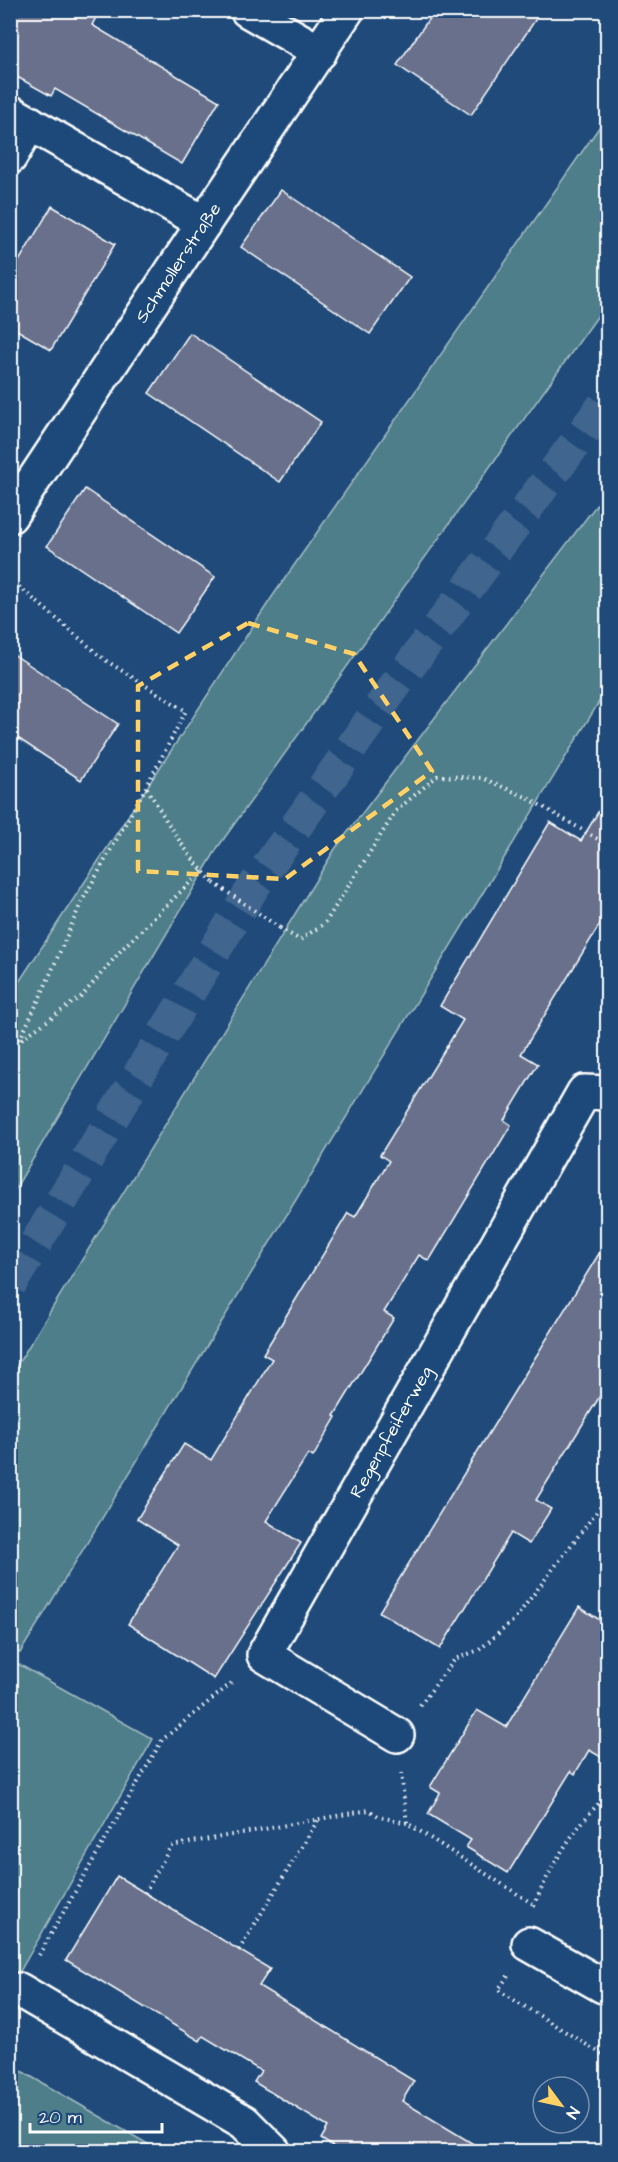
<svg xmlns="http://www.w3.org/2000/svg" width="618" height="2162" font-family="'Architects Daughter',sans-serif">
	<style>
		.green { fill: #4d7e89; stroke: #a6bec4; stroke-width: 1.5 }
		.building { fill: #676f8b; stroke: #fff; stroke-width: 1.5 }
		.lines { fill: none; stroke-linecap: round; stroke-linejoin: round }
		.major-tunnel { stroke: #41658e; stroke-width: 33; stroke-dasharray: 33 16; stroke-linecap: butt }
		.minor-casing { stroke: #fff; stroke-width: 38 }
		.path { stroke: #fff; stroke-width: 4; stroke-dasharray: 1.5 4.5; stroke-linecap: butt }
		.minor { stroke: #1f4a7a; stroke-width: 33 }
		.path-bridge { stroke: #fff; stroke-width: 4; stroke-dasharray: 1.5 4.5; stroke-linecap: butt }
		.marked { fill: none; stroke: #ffd166; stroke-width: 4.5; stroke-dasharray: 12 8; stroke-linejoin: round }
		.labels { text-anchor: middle; dominant-baseline: central; stroke-width: 4.5; stroke-linejoin: round; paint-order: stroke }
		.street-label { font-size: 18px; fill: #fff; stroke: #1f4a7a }
	</style>
	<rect width="100%" height="100%" fill="#1f4a7a"/>
	<filter id="ink" filterUnits="userSpaceOnUse"><feTurbulence type="fractalNoise" baseFrequency=".0167" numOctaves="2"/><feDisplacementMap in="SourceGraphic" scale="12" xChannelSelector="R" yChannelSelector="G"/><feConvolveMatrix kernelMatrix="1 2 1 2 8 2 1 2 1" color-interpolation-filters="sRGB"/></filter>
	<g filter="url(#ink)">
		<g class="green">
			<path d="M 607,116 L 607,303 L 218,847 L 11,1196 L 11,994 L 272,597 Z"/>
			<path d="M 607,491 L 607,689 L 20,1653 L 10,1648 L 11,1375 L 335,849 Z"/>
			<path d="M 11,1660 L 153,1739 L 11,1987 Z"/>
			<path d="M 11,2065 L 160,2151 L 11,2151 Z"/>
		</g>
		<g class="building">
			<path d="M 10,10 L 100,10 L 92,25 L 219,101 L 182,164 L 55,89 L 51,96 L 10,73 Z"/>
			<path d="M 435,10 L 542,10 L 471,115 L 397,65 Z"/>
			<path d="M 281,190 L 410,277 L 370,334 L 241,247 Z"/>
			<path d="M 52,206 L 115,244 L 51,350 L 10,326 L 10,276 Z"/>
			<path d="M 190,333 L 321,422 L 280,482 L 149,393 Z"/>
			<path d="M 85,489 L 215,577 L 176,633 L 47,546 Z"/>
			<path d="M 10,652 L 118,724 L 81,780 L 10,733 Z"/>
			<path d="M 608,795 L 608,911 L 521,1054 L 538,1064 L 504,1120 L 511,1125 L 429,1261 L 419,1255 L 384,1312 L 394,1318 L 334,1416 L 336,1417 L 313,1457 L 308,1454 L 266,1521 L 301,1543 L 214,1679 L 128,1624 L 178,1545 L 137,1519 L 184,1444 L 211,1460 L 272,1359 L 263,1354 L 289,1311 L 348,1213 L 355,1217 L 389,1161 L 380,1155 L 463,1020 L 440,1006 L 550,822 L 581,841 Z"/>
			<path d="M 608,1239 L 608,1383 L 536,1500 L 551,1509 L 529,1544 L 511,1533 L 440,1649 L 379,1612 Z"/>
			<path d="M 579,1607 L 608,1625 L 608,1761 L 589,1750 L 575,1774 L 571,1771 L 508,1873 L 466,1847 L 471,1840 L 428,1814 L 440,1793 L 430,1787 L 477,1710 L 506,1727 Z"/>
			<path d="M 117,1876 L 270,1969 L 259,1986 L 414,2081 L 402,2101 L 485,2151 L 340,2151 L 321,2139 L 328,2127 L 254,2082 L 261,2071 L 203,2036 L 200,2041 L 66,1960 Z"/>
		</g>
		<g class="lines">
			<path class="major-tunnel" d="M 10,1285 L 254,886 L 394,687 L 608,399"/>
			<defs>
				<g id="minor">
					<path d="M 247,10 L 320,52"/>
					<path d="M 10,112 L 204,223"/>
					<path d="M 10,157 L 30,123"/>
					<path id="s1" d="M 10,516 L 204,223 L 347,10"/>
					<path id="s2" d="M 397,1735 L 264,1655 L 584,1092 L 608,1093"/>
					<path d="M 529,1944 L 603,1986 L 608,1978"/>
					<path d="M 19,1990 L 244,2122 L 274,2152"/>
				</g>
			</defs>
			<use href="#minor" class="minor-casing"/>
			<g class="path">
				<path d="M 10,579 L 105,660 L 186,711 L 146,787 L 81,903 L 42,993 L 19,1041 L 82,996 L 123,948 L 202,871"/>
				<path d="M 147,788 C 166,821 187,856 214,883"/>
				<path d="M 280,928 L 300,940 L 325,923 L 396,811 L 437,776 L 482,778 L 526,797 L 608,845"/>
				<path d="M 420,1705 L 455,1659 L 479,1650 L 514,1620 L 608,1497"/>
				<path d="M 401,1773 L 407,1823 L 533,1904"/>
				<path d="M 145,1893 L 171,1846 L 369,1810 L 380,1817 L 407,1823"/>
				<path d="M 534,1906 C 551,1864 575,1826 608,1794"/>
				<path d="M 239,1950 L 318,1820"/>
				<path d="M 39,1955 L 162,1740 L 234,1681"/>
				<path d="M 508,1976 L 498,1990 L 608,2058"/>
				<path d="M 606,2152 L 608,2149"/>
			</g>
			<use href="#minor" class="minor"/>
			<path class="path-bridge" d="M 214,883 L 280,928"/>
		</g>
	</g>
	<path class="marked" d="M 248,623 L 354,654 L 432,771 L 285,879 L 138,871 L 138,686 Z"/>
	<g class="labels">
		<g class="street-label">
			<text stroke="none"><textPath href="#s1" startOffset="304">Schmollerstraße</textPath></text>
			<text stroke="none"><textPath href="#s2" startOffset="412">Regenpfeiferweg</textPath></text>
		</g>
	</g>
	<rect width="618" height="2162" fill="none" stroke="#1f4a7a" stroke-width="36"/>
	<rect x="18" y="18" width="582" height="2126" fill="none" stroke="#fff" stroke-width="2" filter="url(#ink)"/>
	<g transform="translate(561 2105) rotate(123)"><circle r="28" fill="#1f4a7a" stroke="#7992af" stroke-width="1.5"/>
	<path d="M0-4.5L10 22L0 15L-10 22Z" fill="#ffd166"/>
	<text y="-9" font-size="16" font-weight="bold" text-anchor="middle" fill="#ffffff">N</text>
	</g>
	<path d="M30 2123v9h132v-9" fill="none" stroke="#ffffff" stroke-width="3"/>
	<text x="39" y="2123" font-size="18" fill="#ffffff" stroke="#1f4a7a" stroke-width="4.5" paint-order="stroke">20 m</text>
</svg>
